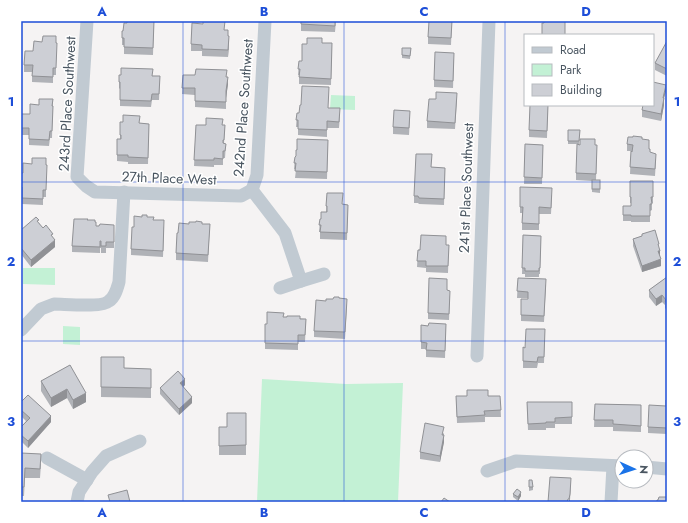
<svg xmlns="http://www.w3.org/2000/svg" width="688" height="523" font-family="Jost,sans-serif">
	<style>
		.green { fill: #c3f1d5 }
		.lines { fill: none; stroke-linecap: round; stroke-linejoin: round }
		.minor { stroke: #c1cad2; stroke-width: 13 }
		.wall { fill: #b0b2b7 }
		.shaded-wall { fill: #909195 }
		.building { fill: #cdcfd5; stroke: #909195 }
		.grid { fill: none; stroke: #1d4ed8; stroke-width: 1; stroke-opacity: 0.55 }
		.labels { text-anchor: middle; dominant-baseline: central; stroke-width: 3; stroke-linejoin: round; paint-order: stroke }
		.street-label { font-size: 14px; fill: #4a5661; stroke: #fff }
		.neatline { fill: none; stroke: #1d4ed8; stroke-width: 1.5 }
		.grid-label { font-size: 13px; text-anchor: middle; font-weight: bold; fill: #1d4ed8 }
	</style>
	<rect width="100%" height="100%" fill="#f5f3f3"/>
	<g class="green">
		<path d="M 331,95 L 355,96 L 355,110 L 330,109 Z"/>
		<path d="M 23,268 L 55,268 L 55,285 L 23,284 Z"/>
		<path d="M 63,326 L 80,327 L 80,345 L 63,344 Z"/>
		<path d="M 262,379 L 346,384 L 403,383 L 398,502 L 257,502 Z"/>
	</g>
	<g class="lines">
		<g class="minor">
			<path d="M 87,21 L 77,177 L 86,186 L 95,192 L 241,196 L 252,190"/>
			<path d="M 252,190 L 257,175 L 265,21"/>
			<path d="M 252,190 L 285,233 L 301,281 L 280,288"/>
			<path d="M 301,281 L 324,274"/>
			<path d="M 21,330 L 41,309 L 54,304 C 65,304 102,308 109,301 C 115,297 117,289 119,282 L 124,192"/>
			<path d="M 477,356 L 489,21"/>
			<path d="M 47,458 L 87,480"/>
			<path d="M 646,467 L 667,469"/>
			<path d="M 487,471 L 516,461 L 622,466"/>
			<path d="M 77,502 L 79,492 L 92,472 L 106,456 L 140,441"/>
			<path d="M 611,502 L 613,466"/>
		</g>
	</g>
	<g class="wall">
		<path d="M 154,21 L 153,55 L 124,54 L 124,45 L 122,45 L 122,31 Z"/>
		<path d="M 301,21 L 336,21 L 335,32 L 301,31 Z"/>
		<path d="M 452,21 L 451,45 L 428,44 L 428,37 Z"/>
		<path d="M 225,30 L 228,36 L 229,42 L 228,57 L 202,56 L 202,51 L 191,51 L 191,44 Z"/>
		<path d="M 56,36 L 56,75 L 53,75 L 53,83 L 32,82 L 32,72 L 24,72 L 24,65 L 33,51 L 42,42 Z"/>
		<path d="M 667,41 L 667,76 L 655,70 L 655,63 Z"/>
		<path d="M 322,43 L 332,43 L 331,85 L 299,84 L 299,75 L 298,75 L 299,61 L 302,61 Z"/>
		<path d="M 402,48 L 411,48 L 410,59 L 402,58 Z"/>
		<path d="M 454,59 L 453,88 L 434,87 L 434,80 Z"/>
		<path d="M 119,75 L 160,76 L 159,100 L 152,100 L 151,107 L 120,106 L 120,88 L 119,89 Z"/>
		<path d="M 183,75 L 227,77 L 228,84 L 226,98 L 226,109 L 195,107 L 195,95 L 182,94 Z"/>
		<path d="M 666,91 L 664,98 L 664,105 L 661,121 L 642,117 L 642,110 Z"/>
		<path d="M 53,99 L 52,138 L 50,138 L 49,146 L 29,145 L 29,135 L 21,135 L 21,114 L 30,114 L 39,105 Z"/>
		<path d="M 457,99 L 455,129 L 427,128 L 427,121 Z"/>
		<path d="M 548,105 L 547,138 L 529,137 L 529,130 Z"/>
		<path d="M 329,108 L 340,115 L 339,128 L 327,128 L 327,137 L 298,135 L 298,127 L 296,127 L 297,113 L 299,113 Z"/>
		<path d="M 410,117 L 409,135 L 393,134 L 393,127 Z"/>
		<path d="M 120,122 L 149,124 L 148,164 L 128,164 L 128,162 L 117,161 L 117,146 L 120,139 Z"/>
		<path d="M 196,125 L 225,125 L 224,144 L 226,144 L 225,158 L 223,158 L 223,165 L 214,165 L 214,167 L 194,166 Z"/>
		<path d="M 568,130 L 580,130 L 579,144 L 568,144 Z"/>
		<path d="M 642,139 L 649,149 L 650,152 L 656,160 L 655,176 L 630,174 L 631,151 L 627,151 L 627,144 Z"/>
		<path d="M 328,140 L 327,179 L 295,178 L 296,170 L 294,169 L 295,157 L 296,156 L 297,150 Z"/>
		<path d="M 525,144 L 543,145 L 542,184 L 524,184 Z"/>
		<path d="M 595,145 L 597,145 L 596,180 L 600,180 L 600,193 L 592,192 L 592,181 L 576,180 L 576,173 Z"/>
		<path d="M 46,158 L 46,197 L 43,197 L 43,205 L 22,204 L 22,194 L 21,194 L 21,173 L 23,173 L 32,164 Z"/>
		<path d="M 431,167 L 445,168 L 444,205 L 419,204 L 418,203 L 414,203 L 414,196 Z"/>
		<path d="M 630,181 L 653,181 L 653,203 L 652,203 L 652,210 L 650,211 L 650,222 L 631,222 L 631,221 L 623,221 L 623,206 L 631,206 L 631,203 L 630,203 Z"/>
		<path d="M 327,193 L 342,204 L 348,205 L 347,240 L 320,239 L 320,232 L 319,232 L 320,219 L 321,219 L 326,212 Z"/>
		<path d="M 552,195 L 551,214 L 539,214 L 539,230 L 522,230 L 522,213 L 520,213 L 520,207 Z"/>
		<path d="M 147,217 L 153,220 L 164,227 L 163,257 L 131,255 L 131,249 L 134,227 Z"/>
		<path d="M 88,220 L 96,226 L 114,225 L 114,248 L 106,248 L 106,253 L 101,253 L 101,248 L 100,248 L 100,253 L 72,252 L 72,246 Z"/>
		<path d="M 39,223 L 55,247 L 31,267 L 21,254 L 21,230 Z"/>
		<path d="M 189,224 L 210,224 L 208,262 L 176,260 L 176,253 L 178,233 Z"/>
		<path d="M 642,234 L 659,248 L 661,266 L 642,272 L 633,246 L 633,239 L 642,236 Z"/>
		<path d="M 523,235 L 541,236 L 540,274 L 539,274 L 539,277 L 525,277 L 525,274 L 522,274 Z"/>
		<path d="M 446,245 L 449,245 L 448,273 L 426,272 L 426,268 L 417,267 L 418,250 Z"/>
		<path d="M 667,277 L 667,310 L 665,308 L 665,305 L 662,302 L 656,306 L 649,297 L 649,290 Z"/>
		<path d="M 518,278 L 546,285 L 544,322 L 521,321 L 521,299 L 528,299 L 528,298 L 517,298 Z"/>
		<path d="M 447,290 L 450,297 L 449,320 L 428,319 L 428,313 Z"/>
		<path d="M 339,298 L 347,305 L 345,339 L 314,337 L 314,331 L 326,301 Z"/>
		<path d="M 284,317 L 306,319 L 305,342 L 298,342 L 298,350 L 265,349 L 265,324 L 267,324 Z"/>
		<path d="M 446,324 L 445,358 L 426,357 L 426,349 L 421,349 L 421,325 L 428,326 Z"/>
		<path d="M 545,329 L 544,363 L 538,363 L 537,368 L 523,368 L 523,347 L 525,348 Z"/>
		<path d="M 101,357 L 124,368 L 151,369 L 151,398 L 101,397 Z"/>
		<path d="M 70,365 L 86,402 L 73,409 L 67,398 L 51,407 L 41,391 L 41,381 Z"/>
		<path d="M 185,385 L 183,387 L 192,403 L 179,415 L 160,394 L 160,388 Z"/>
		<path d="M 456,396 L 500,396 L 501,417 L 485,417 L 485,422 L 457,423 Z"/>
		<path d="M 667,400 L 667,434 L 648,433 L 648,427 L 666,406 Z"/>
		<path d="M 21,402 L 51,422 L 28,448 L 21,441 L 21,427 L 26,421 L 21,416 Z"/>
		<path d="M 527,402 L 572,402 L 572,424 L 555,424 L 555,428 L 546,428 L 546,430 L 528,430 Z"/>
		<path d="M 595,404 L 641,405 L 641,432 L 613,431 L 613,427 L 594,427 Z"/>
		<path d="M 246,413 L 246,455 L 219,455 L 219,427 L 227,427 Z"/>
		<path d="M 444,433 L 444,442 L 440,462 L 420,459 L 420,452 Z"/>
		<path d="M 21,453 L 41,464 L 40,478 L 25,478 L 24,496 L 21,496 Z"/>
		<path d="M 529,480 L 533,487 L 533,490 L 529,491 Z"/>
		<path d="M 513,494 L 521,496 L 518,501 L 513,497 Z"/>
	</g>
	<g class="shaded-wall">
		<path d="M 229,36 L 229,42 L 228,57 L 228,50 Z"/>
		<path d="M 228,77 L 228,84 L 226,98 L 226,109 L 226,91 Z"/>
		<path d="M 666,85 L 666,91 L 664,98 L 664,105 L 661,121 L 661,114 L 663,98 Z"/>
		<path d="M 55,240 L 55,247 L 31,267 L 31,260 Z"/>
		<path d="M 658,251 L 660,251 L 660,257 L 658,258 Z"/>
		<path d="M 661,259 L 661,266 L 642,272 L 642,266 Z"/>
		<path d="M 662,295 L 662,302 L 656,306 L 656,299 Z"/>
		<path d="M 185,379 L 185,385 L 180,390 L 180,383 Z"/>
		<path d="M 67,389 L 67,398 L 51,407 L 51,398 Z"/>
		<path d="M 86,393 L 86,402 L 73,409 L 73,400 Z"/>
		<path d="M 192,397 L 192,403 L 179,415 L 179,409 Z"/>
		<path d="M 51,416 L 51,422 L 28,448 L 28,441 Z"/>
		<path d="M 444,435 L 444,442 L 440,462 L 440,456 Z"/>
		<path d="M 571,478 L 570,500 L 570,502 L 569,502 Z"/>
		<path d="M 521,492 L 521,496 L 518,501 L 518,497 Z"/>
	</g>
	<g class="building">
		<path d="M 127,21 L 154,21 L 153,48 L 124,47 L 124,38 L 122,38 L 122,31 L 123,31 L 124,23 L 127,23 Z"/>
		<path d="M 203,21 L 225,21 L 224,30 L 228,30 L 228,36 L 229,36 L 228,50 L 202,49 L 202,45 L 191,44 L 192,23 L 203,24 Z"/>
		<path d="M 301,21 L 335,21 L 335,26 L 301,24 Z"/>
		<path d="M 429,21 L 452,21 L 451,38 L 428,37 Z"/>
		<path d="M 544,21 L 565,21 L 565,35 L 542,35 L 542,23 L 544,23 Z"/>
		<path d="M 43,36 L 56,36 L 56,43 L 57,43 L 56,68 L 53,68 L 53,77 L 32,76 L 33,65 L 24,65 L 25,51 L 33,51 L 34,41 L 42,42 Z"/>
		<path d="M 307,38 L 322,38 L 322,43 L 332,43 L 331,79 L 299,77 L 300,69 L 298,69 L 299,61 L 302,61 L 302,44 L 307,44 Z"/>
		<path d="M 667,41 L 667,69 L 655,63 Z"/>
		<path d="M 402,48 L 411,48 L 410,56 L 402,55 Z"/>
		<path d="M 435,52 L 454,53 L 453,81 L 434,80 Z"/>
		<path d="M 121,68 L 153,69 L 152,76 L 160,76 L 159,94 L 152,94 L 151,101 L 120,100 L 120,82 L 119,82 L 119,75 L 121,75 Z"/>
		<path d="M 196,69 L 227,70 L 226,77 L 228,77 L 226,91 L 226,102 L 195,101 L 195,88 L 182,88 L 183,75 L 195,75 Z"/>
		<path d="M 653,82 L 666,85 L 663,98 L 664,98 L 661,114 L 642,110 L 643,105 L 653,105 Z"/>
		<path d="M 302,86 L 329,87 L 328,108 L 340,108 L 339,122 L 327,121 L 327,130 L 298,129 L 298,120 L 296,120 L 297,113 L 299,113 L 300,105 L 301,105 Z"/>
		<path d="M 436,92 L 457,93 L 455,123 L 427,121 L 429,99 L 436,99 Z"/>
		<path d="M 39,99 L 53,99 L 52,106 L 53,106 L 52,131 L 50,131 L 49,140 L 29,139 L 29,128 L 21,128 L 21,114 L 30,114 L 30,104 L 39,105 Z"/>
		<path d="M 530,105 L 548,105 L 547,131 L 529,130 Z"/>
		<path d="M 394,110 L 410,111 L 409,128 L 393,127 Z"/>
		<path d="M 123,115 L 140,116 L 139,123 L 149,124 L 148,158 L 128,157 L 128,155 L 117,155 L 117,139 L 121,139 L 121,135 L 120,135 L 120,122 L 123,122 Z"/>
		<path d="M 206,118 L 223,119 L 222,125 L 225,125 L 224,140 L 223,140 L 223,143 L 226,144 L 225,151 L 223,151 L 223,159 L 214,158 L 214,160 L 194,160 L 196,125 L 206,125 Z"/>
		<path d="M 568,130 L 580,130 L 579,141 L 568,141 Z"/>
		<path d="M 633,136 L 642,137 L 642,139 L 649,140 L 649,149 L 650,149 L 650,152 L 656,154 L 655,169 L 630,167 L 631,151 L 632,152 L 633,145 L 627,144 L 628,137 L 633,137 Z"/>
		<path d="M 297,139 L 328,140 L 327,172 L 295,171 L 296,163 L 294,163 L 295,157 L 296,156 L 296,150 L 297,150 Z"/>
		<path d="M 580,139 L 595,139 L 595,145 L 597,145 L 596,174 L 576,173 L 577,144 L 580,145 Z"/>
		<path d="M 525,144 L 543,145 L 542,178 L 524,177 Z"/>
		<path d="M 416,154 L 432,154 L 431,167 L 445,168 L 444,199 L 419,198 L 418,196 L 414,196 Z"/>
		<path d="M 32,158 L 46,158 L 46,165 L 47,165 L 46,190 L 43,190 L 43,199 L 22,198 L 22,187 L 21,187 L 21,173 L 23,173 L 23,163 L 32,164 Z"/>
		<rect x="592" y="180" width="8" height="9"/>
		<path d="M 630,181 L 653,181 L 653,197 L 651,197 L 652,204 L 650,204 L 650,216 L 631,216 L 631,215 L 623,215 L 623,206 L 631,206 L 631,197 L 630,197 Z"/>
		<path d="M 520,187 L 552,188 L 551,208 L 539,207 L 539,224 L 522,223 L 523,207 L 520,207 Z"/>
		<path d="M 327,193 L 343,193 L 342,204 L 348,205 L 347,233 L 320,232 L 321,225 L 319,225 L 320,219 L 321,219 L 321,212 L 327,212 L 327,206 L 326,206 Z"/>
		<path d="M 142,215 L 147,215 L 147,217 L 154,217 L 153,220 L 164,220 L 163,251 L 131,249 L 132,227 L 134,227 L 134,216 L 142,217 Z"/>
		<path d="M 36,217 L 39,220 L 37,221 L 43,228 L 46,225 L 53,234 L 51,235 L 55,240 L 31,260 L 21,248 L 21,230 Z"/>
		<path d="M 74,219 L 88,219 L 87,220 L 95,220 L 95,222 L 96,222 L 96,226 L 99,226 L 100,224 L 114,225 L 114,242 L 106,242 L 106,246 L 101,246 L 101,241 L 100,241 L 100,247 L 72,246 Z"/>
		<path d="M 196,221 L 202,222 L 202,224 L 210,224 L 208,255 L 176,253 L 177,233 L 178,233 L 179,223 L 189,224 L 189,222 L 196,222 Z"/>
		<path d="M 655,230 L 659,244 L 658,244 L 660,251 L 658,251 L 661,259 L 642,266 L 633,239 L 642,236 L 642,234 Z"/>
		<path d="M 421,235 L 446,236 L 446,245 L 449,245 L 448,266 L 426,266 L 426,261 L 417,261 L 418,250 L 420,250 Z"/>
		<path d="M 523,235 L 541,236 L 540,268 L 539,268 L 539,271 L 525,271 L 525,268 L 522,268 Z"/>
		<path d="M 667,277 L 667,304 L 665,301 L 666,300 L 662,295 L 656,299 L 649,290 Z"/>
		<path d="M 429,278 L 447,279 L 447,290 L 450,291 L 449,314 L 428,313 Z"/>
		<path d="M 518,278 L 546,279 L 544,316 L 521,315 L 521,299 L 528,299 L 528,292 L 517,291 Z"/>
		<path d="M 334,297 L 339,297 L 339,298 L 347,299 L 345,332 L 314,331 L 316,300 L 326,301 L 326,299 L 333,299 Z"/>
		<path d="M 267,312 L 284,313 L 283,317 L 287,317 L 287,316 L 300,316 L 300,319 L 306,319 L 305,335 L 298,335 L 298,344 L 265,343 L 265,324 L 267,324 Z"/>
		<path d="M 429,323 L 446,324 L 445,351 L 426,350 L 427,343 L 421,342 L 421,325 L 428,326 Z"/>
		<path d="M 526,329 L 545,329 L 544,357 L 538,357 L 537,362 L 523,361 L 523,347 L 525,348 Z"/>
		<path d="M 101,357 L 124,357 L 124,368 L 151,369 L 151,388 L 101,387 Z"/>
		<path d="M 70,365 L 86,393 L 73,400 L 67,389 L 51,398 L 41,381 Z"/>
		<path d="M 178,371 L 185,379 L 180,383 L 192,397 L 179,409 L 160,388 Z"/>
		<path d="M 467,390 L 488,390 L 488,396 L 500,396 L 501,410 L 484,411 L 485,415 L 457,417 L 456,396 L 467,396 Z"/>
		<path d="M 28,395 L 51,416 L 28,441 L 21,435 L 21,427 L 30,418 L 21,410 L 21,402 Z"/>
		<path d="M 666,400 L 667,400 L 667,428 L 648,427 L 649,405 L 666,406 Z"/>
		<path d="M 527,402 L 572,402 L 572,417 L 555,418 L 555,422 L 546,422 L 546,423 L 528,424 Z"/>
		<path d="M 595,404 L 641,405 L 641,426 L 613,424 L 613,420 L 594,420 Z"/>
		<path d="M 227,413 L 246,413 L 246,445 L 219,446 L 219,427 L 227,427 Z"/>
		<path d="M 425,423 L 444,427 L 442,435 L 444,435 L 440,456 L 420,452 Z"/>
		<path d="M 21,453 L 41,454 L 40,469 L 25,468 L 24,487 L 21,487 Z"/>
		<path d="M 550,477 L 571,478 L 570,494 L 569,499 L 568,499 L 567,502 L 548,502 Z"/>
		<path d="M 529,480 L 532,480 L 533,487 L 529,487 Z"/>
		<path d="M 517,489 L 521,492 L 518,497 L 513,494 Z"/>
		<path d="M 127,490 L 130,502 L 110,502 L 108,495 Z"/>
		<path d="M 659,497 L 667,497 L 667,502 L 657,502 L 657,500 L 658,500 Z"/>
		<path d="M 444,498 L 450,502 L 441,502 Z"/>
	</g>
	<path class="grid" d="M 183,21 L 183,502M 344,21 L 344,502M 505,21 L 505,502M 21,182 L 667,182M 21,341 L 667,341"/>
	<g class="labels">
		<g class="street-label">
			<text transform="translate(67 104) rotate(-87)">243rd Place Southwest</text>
			<text transform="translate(243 108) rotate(-86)">242nd Place Southwest</text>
			<text transform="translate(169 178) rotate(2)">27th Place West</text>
			<text transform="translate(466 188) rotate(-88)">241st Place Southwest</text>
		</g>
	</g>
	<rect width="688" height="523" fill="none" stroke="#ffffff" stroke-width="44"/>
	<rect x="524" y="34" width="130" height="72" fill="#ffffff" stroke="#b7bbc0"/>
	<rect x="532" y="47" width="20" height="6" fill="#c1cad2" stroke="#b7bbc0"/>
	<text x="560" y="54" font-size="12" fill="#4a5661">Road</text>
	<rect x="532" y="64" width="20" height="12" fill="#c3f1d5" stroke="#b7bbc0"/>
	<text x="560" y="74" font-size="12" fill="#4a5661">Park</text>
	<rect x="532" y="84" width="20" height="12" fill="#cdcfd5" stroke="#b7bbc0"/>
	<text x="560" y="94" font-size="12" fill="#4a5661">Building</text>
	<g transform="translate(634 469) rotate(93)"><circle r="19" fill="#ffffff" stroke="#b7bbc0"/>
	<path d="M0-3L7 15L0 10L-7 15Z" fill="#1a73e8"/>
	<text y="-6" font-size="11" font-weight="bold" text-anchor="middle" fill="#4a5661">N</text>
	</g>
	<rect x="22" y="22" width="644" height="479" class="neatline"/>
	<g class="grid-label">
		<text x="102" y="16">A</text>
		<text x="264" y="16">B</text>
		<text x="424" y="16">C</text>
		<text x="586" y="16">D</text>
		<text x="11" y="106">1</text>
		<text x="677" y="106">1</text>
		<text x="11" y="266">2</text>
		<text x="677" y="266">2</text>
		<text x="11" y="426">3</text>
		<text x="677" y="426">3</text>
		<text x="102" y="517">A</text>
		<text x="264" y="517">B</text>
		<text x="424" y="517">C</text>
		<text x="586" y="517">D</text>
	</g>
</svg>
